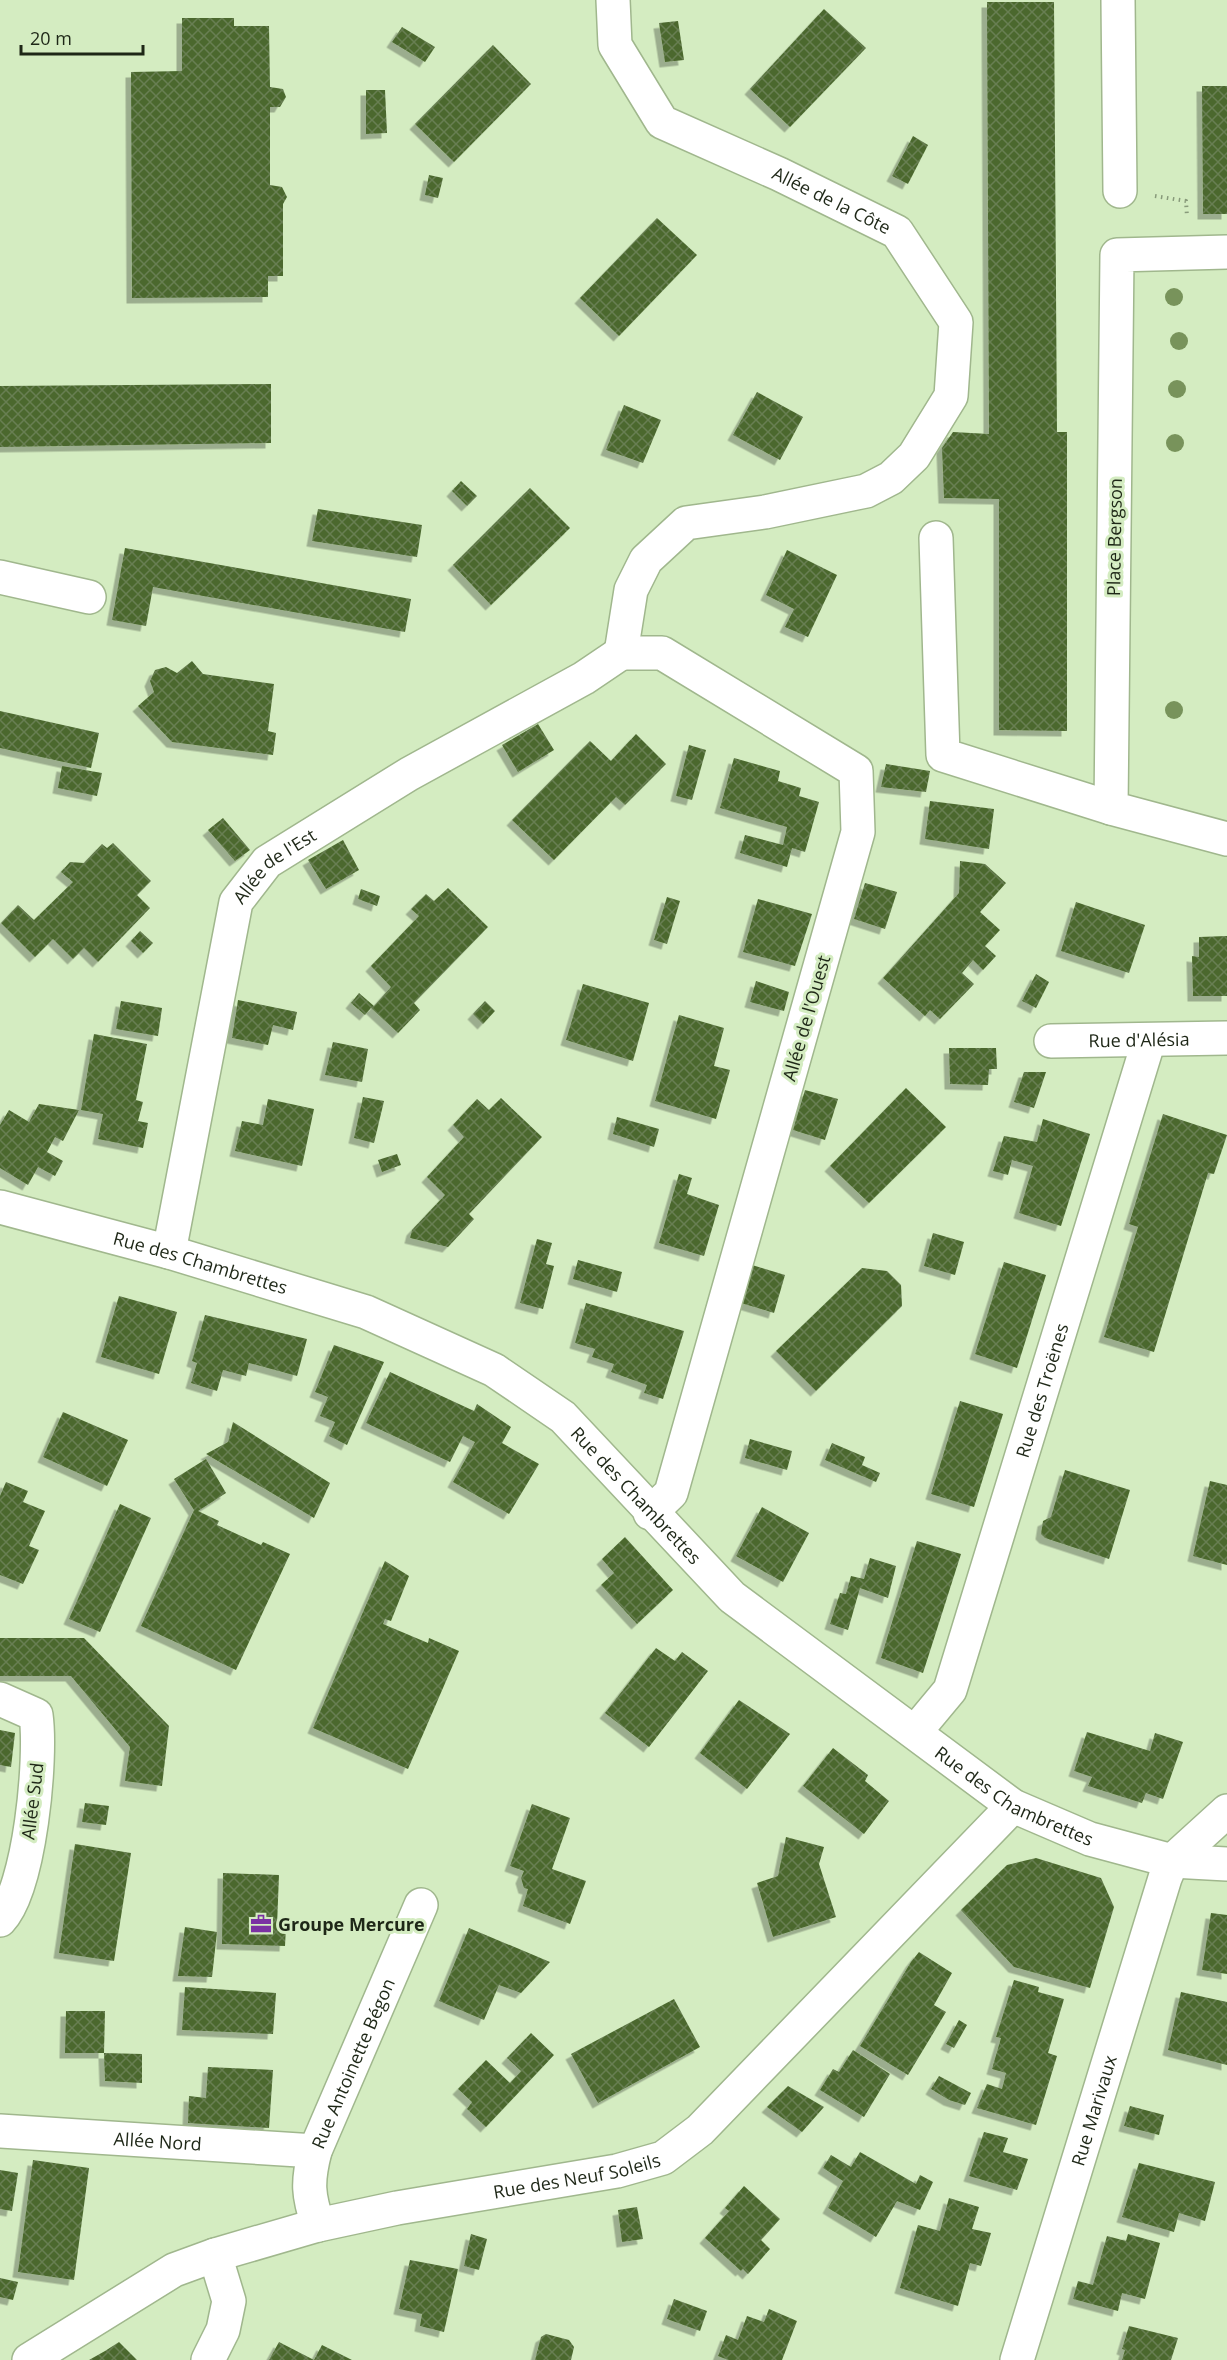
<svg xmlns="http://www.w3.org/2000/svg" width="1227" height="2360" font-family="'Open Sans',sans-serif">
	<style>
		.building { fill: url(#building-cross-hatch); filter: url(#shadow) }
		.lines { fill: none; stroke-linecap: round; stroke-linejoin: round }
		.minor-casing { stroke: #a0b78d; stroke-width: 36 }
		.path { stroke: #889a7a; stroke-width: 4; stroke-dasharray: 1.5 4.5; stroke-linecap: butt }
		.minor { stroke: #fff; stroke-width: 33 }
		.tree { fill: #78935b }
		.labels { text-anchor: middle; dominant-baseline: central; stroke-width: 6; stroke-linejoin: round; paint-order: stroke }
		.street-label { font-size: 18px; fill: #1e2717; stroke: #d4ecc1 }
		.poi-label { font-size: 18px; font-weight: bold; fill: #1e2717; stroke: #d4ecc1; text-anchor: start }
	</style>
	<defs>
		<pattern id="building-cross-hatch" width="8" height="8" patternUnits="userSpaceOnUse" patternTransform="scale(1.5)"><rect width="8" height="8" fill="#4b682f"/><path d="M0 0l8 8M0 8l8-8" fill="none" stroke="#677e52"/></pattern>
		<filter id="shadow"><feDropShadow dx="-5.5" dy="5.5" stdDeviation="0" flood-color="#0004"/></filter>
	</defs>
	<rect width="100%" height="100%" fill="#d4ecc1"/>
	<g class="building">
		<path d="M 987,2 L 1054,2 L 1057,432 L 1067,432 L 1067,731 L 999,730 L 999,499 L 944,498 L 942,448 L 953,432 L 989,434 Z"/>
		<path d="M 824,9 L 866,48 L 790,127 L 750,89 Z"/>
		<path d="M 182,18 L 234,18 L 234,26 L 269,26 L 270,87 L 283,89 L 286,97 L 280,107 L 270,107 L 270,185 L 282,187 L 287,197 L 283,204 L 283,276 L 268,276 L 268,297 L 132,298 L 131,72 L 182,71 Z"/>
		<path d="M 678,21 L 684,60 L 665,62 L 659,23 Z"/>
		<path d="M 402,27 L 435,47 L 425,62 L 392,42 Z"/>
		<path d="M 493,45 L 531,84 L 454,162 L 415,124 Z"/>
		<path d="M 1202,86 L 1227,86 L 1227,214 L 1203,214 Z"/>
		<path d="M 366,90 L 385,90 L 387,133 L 366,134 Z"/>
		<path d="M 913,136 L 928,145 L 908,184 L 892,176 Z"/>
		<path d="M 429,175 L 443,178 L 438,198 L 425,195 Z"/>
		<path d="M 657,218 L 697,255 L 619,336 L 580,298 Z"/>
		<path d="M 271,384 L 271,443 L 0,447 L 0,386 Z"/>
		<path d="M 757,392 L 803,417 L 780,460 L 733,435 Z"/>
		<path d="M 624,405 L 661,420 L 643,463 L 606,450 Z"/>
		<path d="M 461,481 L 477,496 L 467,506 L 452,491 Z"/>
		<path d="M 530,488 L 570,528 L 491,605 L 453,565 Z"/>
		<path d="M 318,509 L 422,525 L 417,557 L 312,541 Z"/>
		<path d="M 125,548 L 411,599 L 405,632 L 153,587 L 146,626 L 112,620 Z"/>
		<path d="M 787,550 L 837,575 L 808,637 L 785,627 L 794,609 L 766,595 Z"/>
		<path d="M 192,661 L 203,674 L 274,684 L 268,731 L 276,733 L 273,755 L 172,742 L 138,706 L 154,692 L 150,681 L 155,670 L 166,667 L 177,673 Z"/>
		<path d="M 0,711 L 99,733 L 91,768 L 0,748 Z"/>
		<path d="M 538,724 L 554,750 L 518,772 L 502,745 Z"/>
		<path d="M 636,734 L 666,764 L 625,805 L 616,797 L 554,860 L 512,820 L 590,741 L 611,761 Z"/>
		<path d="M 689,745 L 706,750 L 692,800 L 676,796 Z"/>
		<path d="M 734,758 L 780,771 L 778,781 L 801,788 L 799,796 L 819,802 L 805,852 L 792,848 L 787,867 L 740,853 L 745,835 L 783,845 L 787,827 L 720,808 Z"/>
		<path d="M 886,764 L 930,771 L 926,792 L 881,787 Z"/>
		<path d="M 62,766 L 102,773 L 97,796 L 58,788 Z"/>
		<path d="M 930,801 L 994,809 L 989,849 L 925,839 Z"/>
		<path d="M 223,818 L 250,850 L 235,861 L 208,830 Z"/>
		<path d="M 343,840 L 359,870 L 326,889 L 308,860 Z"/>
		<path d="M 113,843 L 151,881 L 137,895 L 150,908 L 98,962 L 84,948 L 73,959 L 53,939 L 35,957 L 1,923 L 18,905 L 34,920 L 73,882 L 61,872 L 70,862 L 84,863 L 102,844 L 107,848 Z"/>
		<path d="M 960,861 L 985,864 L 1006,883 L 980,912 L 1000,930 L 985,946 L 996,956 L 983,970 L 973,960 L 962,973 L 974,984 L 940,1019 L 930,1010 L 925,1016 L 883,978 L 959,893 Z"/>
		<path d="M 865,883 L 897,892 L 885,929 L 854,919 Z"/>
		<path d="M 448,888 L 488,927 L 414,1003 L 420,1010 L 398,1033 L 371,1008 L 365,1015 L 351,1003 L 359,993 L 374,1006 L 391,987 L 371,966 L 419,916 L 411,909 L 426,894 L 434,901 Z"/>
		<path d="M 361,889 L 380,896 L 377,906 L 358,899 Z"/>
		<path d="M 667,897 L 680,901 L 667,944 L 654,940 Z"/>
		<path d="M 758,899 L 812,914 L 795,966 L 743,952 Z"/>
		<path d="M 1076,902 L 1145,925 L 1129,973 L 1061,951 Z"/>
		<path d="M 140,931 L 153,943 L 143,953 L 131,941 Z"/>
		<path d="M 1227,936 L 1227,996 L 1193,996 L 1192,956 L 1199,957 L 1199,937 Z"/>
		<path d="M 1036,974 L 1049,982 L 1036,1008 L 1022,1001 Z"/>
		<path d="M 756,981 L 789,992 L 784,1011 L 750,1002 Z"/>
		<path d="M 583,984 L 649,1003 L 633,1061 L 566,1040 Z"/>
		<path d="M 238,1000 L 297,1012 L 293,1030 L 273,1025 L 268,1045 L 232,1038 Z"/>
		<path d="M 121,1001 L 162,1008 L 158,1036 L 116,1029 Z"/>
		<path d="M 485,1001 L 495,1011 L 483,1024 L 473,1014 Z"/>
		<path d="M 679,1015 L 724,1028 L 714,1066 L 730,1070 L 716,1119 L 655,1101 Z"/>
		<path d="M 94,1034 L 147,1044 L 136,1100 L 143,1102 L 138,1121 L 148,1123 L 143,1148 L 98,1139 L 103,1114 L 81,1110 Z"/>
		<path d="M 333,1042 L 368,1049 L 362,1082 L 325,1075 Z"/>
		<path d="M 949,1048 L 996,1048 L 997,1069 L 989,1069 L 988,1085 L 950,1084 Z"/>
		<path d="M 1024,1072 L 1046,1072 L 1034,1108 L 1014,1102 Z"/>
		<path d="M 906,1088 L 946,1127 L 869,1203 L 830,1166 Z"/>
		<path d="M 805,1090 L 838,1099 L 825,1140 L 793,1130 Z"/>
		<path d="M 363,1097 L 384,1101 L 374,1143 L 354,1138 Z"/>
		<path d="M 501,1098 L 542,1137 L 469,1214 L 474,1219 L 448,1247 L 410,1238 L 412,1230 L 445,1195 L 427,1177 L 464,1137 L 453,1125 L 477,1099 L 489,1110 Z"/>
		<path d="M 268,1099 L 314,1109 L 302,1166 L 235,1151 L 242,1121 L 263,1125 Z"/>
		<path d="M 39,1104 L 79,1110 L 63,1141 L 55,1137 L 47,1152 L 63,1161 L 55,1176 L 38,1167 L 28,1185 L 0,1168 L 0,1125 L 9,1110 L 29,1122 Z"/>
		<path d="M 1163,1114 L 1227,1135 L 1214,1174 L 1208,1173 L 1154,1352 L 1104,1337 L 1138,1227 L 1129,1224 Z"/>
		<path d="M 617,1117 L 659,1129 L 654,1147 L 613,1134 Z"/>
		<path d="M 1043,1119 L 1090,1134 L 1061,1226 L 1019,1213 L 1033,1166 L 1012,1160 L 1008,1175 L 993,1171 L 1004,1136 L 1037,1142 Z"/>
		<path d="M 397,1154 L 401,1165 L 382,1172 L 378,1160 Z"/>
		<path d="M 679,1174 L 692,1178 L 687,1194 L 719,1205 L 704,1256 L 659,1243 Z"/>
		<path d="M 933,1233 L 964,1242 L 955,1275 L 924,1266 Z"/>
		<path d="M 537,1239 L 552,1243 L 546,1264 L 554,1266 L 543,1309 L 520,1303 Z"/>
		<path d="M 578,1260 L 622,1272 L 617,1292 L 573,1279 Z"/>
		<path d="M 1004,1262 L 1046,1275 L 1017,1368 L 975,1354 Z"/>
		<path d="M 752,1265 L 785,1275 L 774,1313 L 741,1303 Z"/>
		<path d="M 862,1268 L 887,1271 L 901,1285 L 902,1306 L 816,1391 L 776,1351 Z"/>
		<path d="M 119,1296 L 177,1312 L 159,1374 L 101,1357 Z"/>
		<path d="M 586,1303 L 684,1331 L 663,1399 L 644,1393 L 647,1385 L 611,1372 L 614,1364 L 592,1357 L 595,1349 L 575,1343 Z"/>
		<path d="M 205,1315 L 307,1339 L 297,1376 L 249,1363 L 246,1376 L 223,1370 L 217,1391 L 191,1383 L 197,1363 L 192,1361 Z"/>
		<path d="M 334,1345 L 384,1362 L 347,1445 L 329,1436 L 335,1422 L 320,1416 L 328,1397 L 315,1392 Z"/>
		<path d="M 390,1372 L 474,1411 L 477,1404 L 511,1427 L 502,1443 L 539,1464 L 509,1514 L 453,1482 L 475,1442 L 463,1436 L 450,1462 L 366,1423 Z"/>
		<path d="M 960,1401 L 1003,1414 L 974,1507 L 931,1494 Z"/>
		<path d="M 63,1412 L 128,1440 L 107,1486 L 43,1457 Z"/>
		<path d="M 233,1422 L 330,1483 L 314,1518 L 206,1454 L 228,1442 Z"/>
		<path d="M 750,1439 L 792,1451 L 787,1470 L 745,1458 Z"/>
		<path d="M 832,1443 L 865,1457 L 862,1465 L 880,1473 L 876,1482 L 825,1460 Z"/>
		<path d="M 206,1459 L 226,1493 L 198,1511 L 219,1521 L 217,1525 L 261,1545 L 263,1542 L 290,1554 L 236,1670 L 141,1626 L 194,1510 L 174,1479 Z"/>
		<path d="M 1065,1470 L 1130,1490 L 1109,1559 L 1045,1538 L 1041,1534 L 1043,1521 L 1051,1517 Z"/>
		<path d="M 1210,1481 L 1227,1485 L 1227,1565 L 1193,1556 Z"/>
		<path d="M 6,1482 L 28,1491 L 23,1502 L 45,1511 L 29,1546 L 39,1550 L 23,1584 L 0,1575 L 0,1496 Z"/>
		<path d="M 120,1504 L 151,1518 L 100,1632 L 69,1619 Z"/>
		<path d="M 762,1507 L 809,1533 L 783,1582 L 736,1556 Z"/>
		<path d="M 625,1537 L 673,1590 L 637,1624 L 601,1585 L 614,1573 L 602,1559 Z"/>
		<path d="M 917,1541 L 961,1554 L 923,1673 L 881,1658 Z"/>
		<path d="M 870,1558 L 896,1566 L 888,1598 L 860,1588 L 848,1630 L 830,1624 L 840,1593 L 846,1594 L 851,1576 L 864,1579 Z"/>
		<path d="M 385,1561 L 409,1576 L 391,1621 L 385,1619 L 383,1624 L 428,1643 L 429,1638 L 459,1651 L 408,1769 L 313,1728 Z"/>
		<path d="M 0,1638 L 84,1638 L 169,1726 L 162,1786 L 125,1781 L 130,1747 L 71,1676 L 0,1676 Z"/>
		<path d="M 656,1648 L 675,1661 L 682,1652 L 708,1671 L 649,1747 L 605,1713 Z"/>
		<path d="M 739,1700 L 790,1734 L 747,1789 L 700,1753 Z"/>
		<path d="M 0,1730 L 15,1733 L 11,1767 L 0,1765 Z"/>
		<path d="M 1087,1732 L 1150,1751 L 1155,1733 L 1183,1742 L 1163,1799 L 1146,1793 L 1142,1803 L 1088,1786 L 1092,1777 L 1074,1771 Z"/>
		<path d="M 833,1748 L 868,1775 L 865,1781 L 889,1801 L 864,1834 L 803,1786 Z"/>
		<path d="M 85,1803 L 109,1806 L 106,1825 L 82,1822 Z"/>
		<path d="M 532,1804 L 570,1818 L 552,1869 L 586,1881 L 570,1924 L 523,1906 L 528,1889 L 524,1888 L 521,1878 L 524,1871 L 510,1866 Z"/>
		<path d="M 786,1837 L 824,1847 L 819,1864 L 836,1917 L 773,1937 L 757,1883 L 778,1876 Z"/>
		<path d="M 75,1844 L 131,1853 L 114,1961 L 59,1953 Z"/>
		<path d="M 1036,1858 L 1101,1878 L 1114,1907 L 1090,1988 L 1014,1967 L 961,1910 L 1007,1865 Z"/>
		<path d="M 223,1873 L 279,1875 L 277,1926 L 286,1927 L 285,1946 L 222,1944 Z"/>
		<path d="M 1211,1913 L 1227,1915 L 1227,1974 L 1202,1970 Z"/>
		<path d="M 185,1927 L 217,1932 L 212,1977 L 178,1976 Z"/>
		<path d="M 469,1928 L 550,1962 L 521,1993 L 499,1985 L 484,2020 L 439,2001 Z"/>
		<path d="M 919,1952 L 952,1973 L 934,2005 L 946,2012 L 908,2075 L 860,2046 L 911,1962 Z"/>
		<path d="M 1014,1980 L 1039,1987 L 1038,1992 L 1064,1999 L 1048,2053 L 1057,2056 L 1036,2125 L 977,2108 L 987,2084 L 1002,2089 L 1006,2073 L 992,2069 L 1001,2038 L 996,2037 Z"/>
		<path d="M 185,1987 L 276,1993 L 273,2034 L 182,2030 Z"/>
		<path d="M 1181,1992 L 1227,2002 L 1227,2065 L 1168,2050 Z"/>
		<path d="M 674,1999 L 700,2047 L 598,2103 L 571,2054 Z"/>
		<path d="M 66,2011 L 105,2011 L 104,2053 L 142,2054 L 142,2083 L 105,2081 L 104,2053 L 65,2053 Z"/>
		<path d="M 959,2020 L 967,2025 L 954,2048 L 946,2044 Z"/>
		<path d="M 531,2033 L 554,2055 L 486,2127 L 467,2109 L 472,2102 L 458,2089 L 486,2060 L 510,2083 L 521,2071 L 507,2058 Z"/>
		<path d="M 853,2050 L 890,2074 L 864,2117 L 820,2090 L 833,2069 L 839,2072 Z"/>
		<path d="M 208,2067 L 273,2070 L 269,2128 L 188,2123 L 189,2096 L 206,2098 Z"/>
		<path d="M 939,2076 L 971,2093 L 965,2105 L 949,2100 L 931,2089 Z"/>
		<path d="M 788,2086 L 824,2107 L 802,2132 L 767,2107 Z"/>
		<path d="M 1130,2106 L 1164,2115 L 1159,2135 L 1124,2126 Z"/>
		<path d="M 984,2132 L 1008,2138 L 1003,2152 L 1028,2159 L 1017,2190 L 969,2176 Z"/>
		<path d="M 860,2152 L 916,2184 L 920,2175 L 933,2182 L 920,2210 L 897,2201 L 876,2237 L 828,2208 L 843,2181 L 823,2168 L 831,2155 L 851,2167 Z"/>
		<path d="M 33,2160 L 89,2168 L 74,2280 L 18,2272 Z"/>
		<path d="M 1139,2163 L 1215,2182 L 1205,2221 L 1179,2213 L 1174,2232 L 1122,2217 Z"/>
		<path d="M 0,2170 L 18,2173 L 12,2211 L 0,2209 Z"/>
		<path d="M 744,2186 L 780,2219 L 761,2240 L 770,2249 L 748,2274 L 743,2269 L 741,2271 L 705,2238 L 729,2211 L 725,2208 Z"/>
		<path d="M 949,2198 L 979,2207 L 972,2229 L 991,2233 L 981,2266 L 970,2263 L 958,2306 L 900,2288 L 918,2225 L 940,2231 Z"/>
		<path d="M 637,2207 L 643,2239 L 622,2242 L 618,2210 Z"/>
		<path d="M 471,2234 L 487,2239 L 479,2270 L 464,2266 Z"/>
		<path d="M 1128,2234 L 1160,2243 L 1145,2299 L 1122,2293 L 1118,2311 L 1073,2299 L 1078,2281 L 1093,2285 L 1107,2236 L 1126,2241 Z"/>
		<path d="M 410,2260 L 458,2269 L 444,2332 L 420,2326 L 422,2314 L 399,2309 Z"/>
		<path d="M 0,2278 L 18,2282 L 13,2300 L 0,2297 Z"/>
		<path d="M 674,2299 L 707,2311 L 700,2331 L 667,2319 Z"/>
		<path d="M 769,2309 L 797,2321 L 782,2360 L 728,2360 L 718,2356 L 726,2335 L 738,2340 L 747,2316 L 764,2322 Z"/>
		<path d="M 1129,2326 L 1178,2338 L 1171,2360 L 1122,2360 L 1125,2350 L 1122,2349 Z"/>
		<path d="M 546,2334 L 569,2340 L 574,2347 L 571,2360 L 535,2360 L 541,2337 Z"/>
		<path d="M 119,2342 L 137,2360 L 89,2360 L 105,2351 Z"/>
		<path d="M 279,2342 L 314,2360 L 322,2345 L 352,2360 L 269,2360 Z"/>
	</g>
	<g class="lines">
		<defs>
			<g id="minor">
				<path id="s1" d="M 613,0 L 615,45 L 662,122 L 779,174 L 897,232 L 956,322 L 951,396 L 914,456 L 891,478 L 866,491 L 765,512 L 686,523 L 646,560 L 631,590 L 621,653"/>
				<path d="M 1118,0 L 1120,191"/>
				<path d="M 1227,252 L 1117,255 L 1111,808 L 1227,839"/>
				<path d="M 936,538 L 943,755 L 1111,808"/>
				<path d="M 0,577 L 89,597"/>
				<path d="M 621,653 L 662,653 L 856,771 L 858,832 L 671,1493 L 650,1513"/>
				<path id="s2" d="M 1051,1041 L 1227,1038"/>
				<path id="s3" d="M 0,1207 L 169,1252 L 366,1312 L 494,1370 L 563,1417 L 732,1597 L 1013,1806 L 1090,1839 L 1172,1861 L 1227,1864"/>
				<path id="s4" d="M 169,1252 L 236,902 L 267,862 L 409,774 L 584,678 L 621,653"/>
				<path d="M 0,1699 L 36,1715 C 42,1758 30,1889 0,1920"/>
				<path id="s5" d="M 915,1732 L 950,1690 L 1149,1040"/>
				<path id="s6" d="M 0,2131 L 315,2151"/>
				<path id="s7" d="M 318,2225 C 308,2195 307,2182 315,2151 L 421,1905"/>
				<path id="s8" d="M 29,2360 L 174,2270 L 215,2255 L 318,2225 L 397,2208 L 617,2171 L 663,2158 L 700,2130 L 1013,1806"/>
				<path d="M 208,2360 L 223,2330 L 229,2301 L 215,2255"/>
				<path id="s9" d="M 1017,2360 L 1165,1878 L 1172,1861 L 1227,1811"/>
			</g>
		</defs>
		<use href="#minor" class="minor-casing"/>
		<path class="path" d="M 1155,196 L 1186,201 L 1187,217"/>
		<use href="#minor" class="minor"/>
	</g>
	<g class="tree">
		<circle cx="1174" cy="297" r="9"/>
		<circle cx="1179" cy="341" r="9"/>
		<circle cx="1177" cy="389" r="9"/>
		<circle cx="1175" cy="443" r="9"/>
		<circle cx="1174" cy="710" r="9"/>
	</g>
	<defs>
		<symbol id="office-bare" viewBox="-9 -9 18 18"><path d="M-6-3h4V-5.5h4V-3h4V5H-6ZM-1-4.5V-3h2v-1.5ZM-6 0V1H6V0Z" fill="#7b31a3" stroke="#d4ecc1" stroke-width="2.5" paint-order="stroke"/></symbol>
	</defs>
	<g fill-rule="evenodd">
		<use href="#office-bare" x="246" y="1909" width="30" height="30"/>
	</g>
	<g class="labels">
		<g class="street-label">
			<text stroke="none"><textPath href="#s1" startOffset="322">Allée de la Côte</textPath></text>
			<text transform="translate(1114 537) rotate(-89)">Place Bergson</text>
			<text stroke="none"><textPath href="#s4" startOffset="410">Allée de l'Est</textPath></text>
			<text transform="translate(806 1018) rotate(-74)">Allée de l'Ouest</text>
			<text stroke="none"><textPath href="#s2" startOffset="88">Rue d'Alésia</textPath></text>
			<text stroke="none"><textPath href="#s3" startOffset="208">Rue des Chambrettes</textPath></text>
			<text stroke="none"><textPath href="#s5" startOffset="368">Rue des Troënes</textPath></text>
			<text stroke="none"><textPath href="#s3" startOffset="712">Rue des Chambrettes</textPath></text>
			<text stroke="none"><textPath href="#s3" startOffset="1198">Rue des Chambrettes</textPath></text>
			<text transform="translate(32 1801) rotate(-83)">Allée Sud</text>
			<text stroke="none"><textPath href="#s7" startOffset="171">Rue Antoinette Bégon</textPath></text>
			<text stroke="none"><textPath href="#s9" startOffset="261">Rue Marivaux</textPath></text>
			<text stroke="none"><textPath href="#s6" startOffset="158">Allée Nord</textPath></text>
			<text stroke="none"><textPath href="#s8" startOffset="585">Rue des Neuf Soleils</textPath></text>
		</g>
		<g class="poi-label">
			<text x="278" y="1924">Groupe Mercure</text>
		</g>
	</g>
	<path d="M21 45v9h122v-9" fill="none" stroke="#1e2717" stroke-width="3"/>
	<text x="30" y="45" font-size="18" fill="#1e2717" stroke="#d4ecc1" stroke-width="4.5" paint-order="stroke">20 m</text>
</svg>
